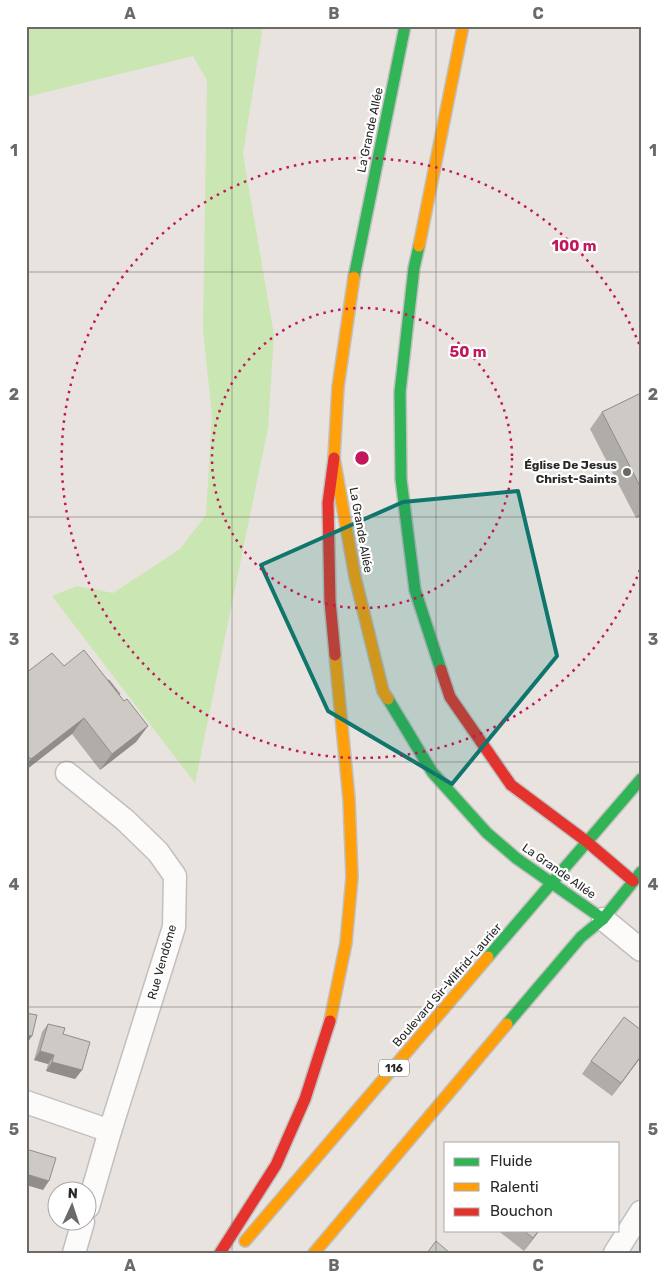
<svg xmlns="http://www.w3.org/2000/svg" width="667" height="1279" font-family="Rubik,sans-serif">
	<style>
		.green { fill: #cae6b3 }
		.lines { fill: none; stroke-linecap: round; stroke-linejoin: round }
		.street-casing { stroke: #c1bfc0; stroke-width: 25 }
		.fast-casing { stroke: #c1bfc0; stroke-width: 14 }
		.slow-casing { stroke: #c1bfc0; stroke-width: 14 }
		.jam-casing { stroke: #c1bfc0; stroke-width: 14 }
		.street { stroke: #fcfbfa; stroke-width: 22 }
		.fast { stroke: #30b455; stroke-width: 11 }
		.slow { stroke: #ff9f0a; stroke-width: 11 }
		.jam { stroke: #e5322d; stroke-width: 11 }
		.wall { fill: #b0ada9 }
		.shaded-wall { fill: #908d8a }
		.building { fill: #cdc9c5; stroke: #908d8a }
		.marked { fill: #0f766e; fill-opacity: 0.2; stroke: #0f766e; stroke-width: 4; stroke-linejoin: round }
		.grid { fill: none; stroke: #6c6a68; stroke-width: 1; stroke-opacity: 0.55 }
		.ring { fill: none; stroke: #c2185b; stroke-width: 2.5; stroke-dasharray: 2.5 5 }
		.poi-dot { fill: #6c6a68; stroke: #fff; stroke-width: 2 }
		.labels { text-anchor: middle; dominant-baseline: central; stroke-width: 4.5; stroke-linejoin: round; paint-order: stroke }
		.shield { fill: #fff; stroke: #696969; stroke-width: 1 }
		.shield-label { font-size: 11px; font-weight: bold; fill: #292929 }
		.street-label { font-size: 12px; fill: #292929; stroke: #fff }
		.poi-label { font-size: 12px; font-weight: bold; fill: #292929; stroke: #fff; text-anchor: end }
		.centre { fill: #c2185b; stroke: #fff; stroke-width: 2.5 }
		.ring-label { font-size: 15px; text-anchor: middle; font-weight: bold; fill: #c2185b; stroke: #fff; stroke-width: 4.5; stroke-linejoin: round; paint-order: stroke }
		.neatline { fill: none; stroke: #6c6a68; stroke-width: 2 }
		.grid-label { font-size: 16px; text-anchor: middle; font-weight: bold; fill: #6c6a68 }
	</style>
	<rect width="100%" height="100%" fill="#e8e3de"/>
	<path class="green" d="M 26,26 L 263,26 L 243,154 L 274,335 L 268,428 L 195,783 L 52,596 L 77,586 L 113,593 L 180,549 L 206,515 L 212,416 L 203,330 L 207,80 L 193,56 L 26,97 Z"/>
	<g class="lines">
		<defs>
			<g id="street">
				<path d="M 67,773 L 125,820 L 158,852 L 175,876 L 174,927 L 110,1131 L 88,1207"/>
				<path d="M 603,919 L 641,950"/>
				<path d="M 26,1102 L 110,1131"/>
				<path d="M 74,1253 L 83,1222"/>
				<path d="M 615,1253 L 641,1212"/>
			</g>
			<g id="fast">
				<path d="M 419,246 L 414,268 L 400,392 L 401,479 L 415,590 L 441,670"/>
				<path d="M 354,277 L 405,26"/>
				<path d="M 388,699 L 432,772 L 487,833 L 516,858 L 603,919"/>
				<path d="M 488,957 L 641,779"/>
				<path d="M 507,1024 L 581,937 L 603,919 L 641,872"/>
			</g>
			<g id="slow">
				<path d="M 419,246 L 463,26"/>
				<path d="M 354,277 L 338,387 L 334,458 L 355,577 L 383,691 L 388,699"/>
				<path d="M 330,1021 L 346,943 L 352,877 L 349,799 L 335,655"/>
				<path d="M 245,1241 L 488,957"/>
				<path d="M 314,1253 L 507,1024"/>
			</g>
			<g id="jam">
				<path d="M 334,458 L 328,503 L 330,601 L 335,655"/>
				<path d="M 441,670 L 450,697 L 511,785 L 586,841 L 633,881"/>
				<path d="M 220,1253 L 276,1165 L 305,1099 L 330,1021"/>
			</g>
		</defs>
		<use href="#street" class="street-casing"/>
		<use href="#fast" class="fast-casing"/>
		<use href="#slow" class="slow-casing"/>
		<use href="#jam" class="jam-casing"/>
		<use href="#street" class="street"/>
		<use href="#fast" class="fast"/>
		<use href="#slow" class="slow"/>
		<use href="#jam" class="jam"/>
	</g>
	<g class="wall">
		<path d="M 641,393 L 641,516 L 636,518 L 590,429 L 602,412 Z"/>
		<path d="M 26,673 L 119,695 L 124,701 L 148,726 L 136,742 L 100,770 L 72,734 L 26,770 Z"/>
		<path d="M 48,1024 L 63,1034 L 82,1070 L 75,1079 L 46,1071 L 48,1064 L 34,1060 L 42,1032 Z"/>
		<path d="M 641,1057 L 612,1096 L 582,1074 L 591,1061 Z"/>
		<path d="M 497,1230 L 540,1230 L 524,1251 Z"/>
	</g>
	<g class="shaded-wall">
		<path d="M 641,512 L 641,516 L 636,518 Z"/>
		<path d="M 84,718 L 72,734 L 26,770 L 26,766 L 31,759 Z"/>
		<path d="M 148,726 L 136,742 L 100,770 L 112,754 Z"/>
		<path d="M 26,1035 L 32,1036 L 26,1045 Z"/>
		<path d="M 40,1051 L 54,1055 L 48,1064 L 34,1060 Z"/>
		<path d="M 641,1056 L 641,1057 L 612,1096 L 621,1083 Z"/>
		<path d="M 52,1062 L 82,1070 L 75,1079 L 46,1071 Z"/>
		<path d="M 26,1174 L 49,1181 L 43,1190 L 26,1185 Z"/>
		<path d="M 539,1230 L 540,1230 L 524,1251 L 533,1238 Z"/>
	</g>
	<g class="building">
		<path d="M 641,393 L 641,488 L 602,412 Z"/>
		<path d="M 84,650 L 124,701 L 127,699 L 148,726 L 112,754 L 84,718 L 31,759 L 26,754 L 26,673 L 52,653 L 64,666 Z"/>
		<path d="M 108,680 L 109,680 L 120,694 L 119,694 Z"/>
		<path d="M 26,1013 L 37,1015 L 32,1036 L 26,1035 Z"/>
		<path d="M 624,1017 L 641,1030 L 641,1056 L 621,1083 L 591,1061 Z"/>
		<path d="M 48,1024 L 65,1028 L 63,1034 L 90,1042 L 82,1070 L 52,1062 L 54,1055 L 40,1051 Z"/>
		<path d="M 26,1149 L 56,1158 L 49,1181 L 26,1174 Z"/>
		<path d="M 523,1230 L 539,1230 L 533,1238 Z"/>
		<path d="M 436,1241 L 450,1253 L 427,1253 Z"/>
	</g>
	<path class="marked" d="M 518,491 L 557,656 L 452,784 L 328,711 L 261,565 L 403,502 Z"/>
	<path class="grid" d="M 232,26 L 232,1253M 436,26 L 436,1253M 26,272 L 641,272M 26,517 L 641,517M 26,762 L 641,762M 26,1007 L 641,1007"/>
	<g class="ring">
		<circle cx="362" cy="458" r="150"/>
		<path d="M640 570A300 300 0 1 1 640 346"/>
	</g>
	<circle class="poi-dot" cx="627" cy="472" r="5"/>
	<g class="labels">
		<rect class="shield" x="379" y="1059.5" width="30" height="17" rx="4"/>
		<g class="shield-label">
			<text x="394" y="1068">116</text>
		</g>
		<g class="street-label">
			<text transform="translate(370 130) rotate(-78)">La Grande Allée</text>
			<text transform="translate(361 530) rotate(80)">La Grande Allée</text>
			<text transform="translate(559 871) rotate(35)">La Grande Allée</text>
			<text transform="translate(162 962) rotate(-74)">Rue Vendôme</text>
			<text transform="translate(447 985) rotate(-49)">Boulevard Sir-Wilfrid-Laurier</text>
		</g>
		<g class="poi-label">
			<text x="617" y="465">Église De Jesus<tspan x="617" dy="14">Christ-Saints</tspan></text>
		</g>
	</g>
	<circle cx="362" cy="458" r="8" class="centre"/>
	<g class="ring-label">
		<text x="574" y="251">100 m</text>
		<text x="468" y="357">50 m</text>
	</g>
	<rect width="667" height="1279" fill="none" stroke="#ffffff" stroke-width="55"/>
	<rect x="444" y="1142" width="175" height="90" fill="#ffffff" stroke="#a9a9a9"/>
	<rect x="454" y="1158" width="25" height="8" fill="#30b455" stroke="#a9a9a9"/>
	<text x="490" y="1166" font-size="15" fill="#292929">Fluide</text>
	<rect x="454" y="1183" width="25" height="8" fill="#ff9f0a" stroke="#a9a9a9"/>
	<text x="490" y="1192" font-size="15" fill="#292929">Ralenti</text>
	<rect x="454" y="1208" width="25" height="8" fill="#e5322d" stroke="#a9a9a9"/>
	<text x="490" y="1216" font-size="15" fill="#292929">Bouchon</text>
	<g transform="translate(72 1206) rotate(3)"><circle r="24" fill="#ffffff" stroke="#a9a9a9"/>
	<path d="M0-4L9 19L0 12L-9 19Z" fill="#6c6a68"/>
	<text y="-8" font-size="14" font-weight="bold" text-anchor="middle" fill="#292929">N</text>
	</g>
	<rect x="28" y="28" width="612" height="1224" class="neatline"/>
	<g class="grid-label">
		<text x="130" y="19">A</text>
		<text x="334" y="19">B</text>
		<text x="538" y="19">C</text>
		<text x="14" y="156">1</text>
		<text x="653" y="156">1</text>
		<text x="14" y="400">2</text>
		<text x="653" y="400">2</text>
		<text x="14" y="645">3</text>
		<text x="653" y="645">3</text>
		<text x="14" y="890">4</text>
		<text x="653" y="890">4</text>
		<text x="14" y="1135">5</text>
		<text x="653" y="1135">5</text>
		<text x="130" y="1271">A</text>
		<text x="334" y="1271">B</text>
		<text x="538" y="1271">C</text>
	</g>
</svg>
